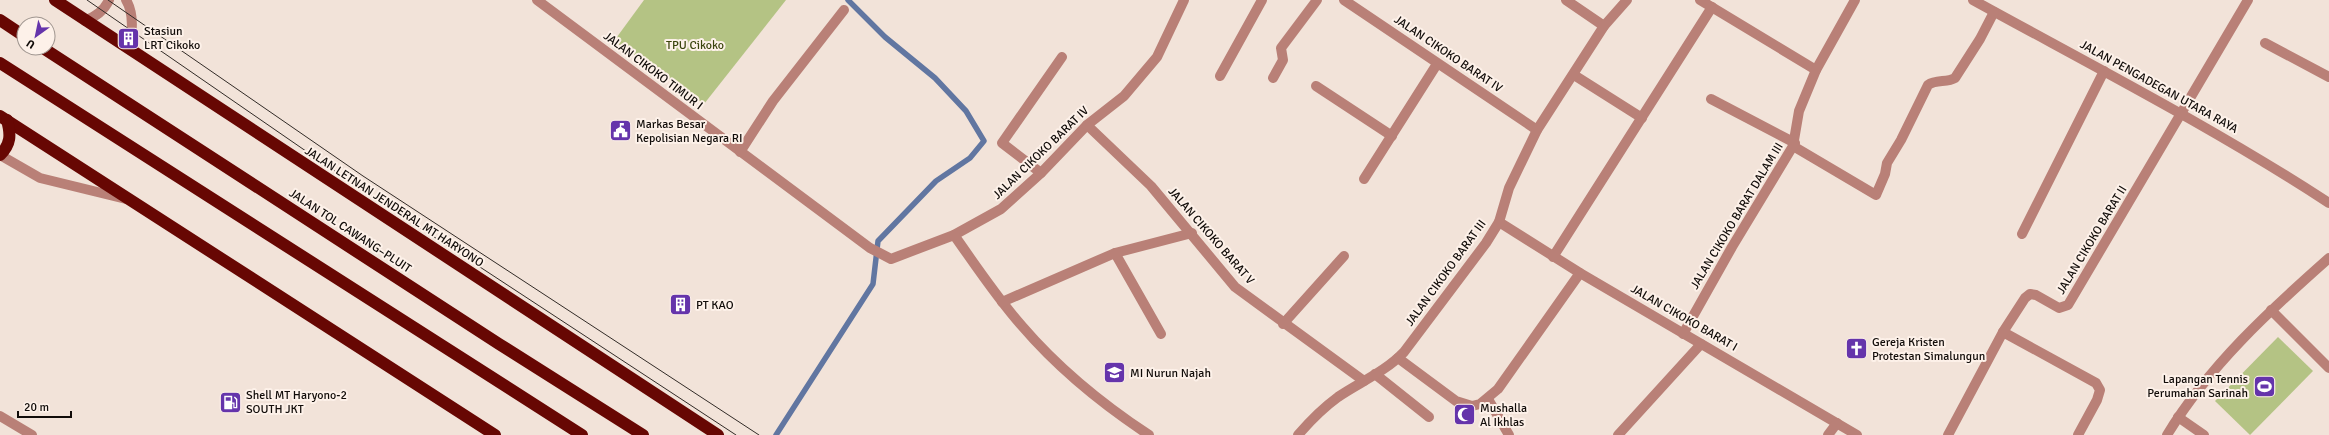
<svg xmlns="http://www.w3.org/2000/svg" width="2329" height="435" font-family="Signika,sans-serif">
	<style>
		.green { fill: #b4c384 }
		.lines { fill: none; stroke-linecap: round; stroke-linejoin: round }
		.stream { stroke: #6176a1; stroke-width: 5.5 }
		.minor { stroke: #b98077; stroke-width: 10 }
		.highway { stroke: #670703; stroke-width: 12 }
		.tram { stroke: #322b27; stroke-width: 1 }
		.labels { text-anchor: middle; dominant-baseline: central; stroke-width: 4; stroke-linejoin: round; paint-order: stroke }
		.poi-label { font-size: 12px; fill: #110c09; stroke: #fdf1e9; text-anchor: start }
		.park-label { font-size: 12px; fill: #3a440c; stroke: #fdf1e9 }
		.street-label { font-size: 12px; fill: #110c09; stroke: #fdf1e9 }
	</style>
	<rect width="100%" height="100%" fill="#f2e3d9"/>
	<g class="green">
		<path d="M 644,0 L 786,0 L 704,104 L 614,41 Z"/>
		<path d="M 2278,337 L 2313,371 L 2250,435 L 2215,401 Z"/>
	</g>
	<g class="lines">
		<path class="stream" d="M 776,435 L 873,284 L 878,241 L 936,181 L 970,158 L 984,141 L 966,111 L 935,78 L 885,37 L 848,0"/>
		<g class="minor">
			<path d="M 126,0 C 134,13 133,34 128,48"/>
			<path d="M 537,0 L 870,248 L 891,259 L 954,235 L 1001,209 L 1041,173 L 1087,125 L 1124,96 L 1157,57 L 1184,0"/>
			<path d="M 1344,0 L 1537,130"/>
			<path d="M 1566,0 L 1604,26"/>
			<path d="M 1700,0 L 1816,70"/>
			<path d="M 1973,0 C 2093,66 2214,128 2329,203"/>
			<path d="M 85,21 C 96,16 104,11 109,0"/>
			<path d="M 2265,43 L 2329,77"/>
			<path d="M 1574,75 L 1642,118"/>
			<path d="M 1220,76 L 1262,0"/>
			<path d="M 1273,78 L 1283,60 L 1281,48 L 1317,0"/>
			<path d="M 1316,86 L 1392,136"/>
			<path d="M 1711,99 L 1795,143"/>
			<path d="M 1087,125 L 1151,186 L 1235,287 L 1364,381"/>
			<path d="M 1793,146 L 1876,195 L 1885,174 L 1887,163 L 1901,140 L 1928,85 C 1936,79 1947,83 1955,78 L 1980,39 L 1994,12"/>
			<path d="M 740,152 L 773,101 L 844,10"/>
			<path d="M 0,155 L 40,178 L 126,199"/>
			<path d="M 1041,173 L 1002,143 L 1062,57"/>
			<path d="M 1364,179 L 1437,64"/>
			<path d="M 1499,222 L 1580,273 L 1857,435"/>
			<path d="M 2022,234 L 2104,71"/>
			<path d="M 954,235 C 976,266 997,298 1022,326 C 1058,368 1102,404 1149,435"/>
			<path d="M 1115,253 L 1161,334"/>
			<path d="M 1553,257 L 1712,7"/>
			<path d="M 1002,302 L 1115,253 L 1192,233"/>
			<path d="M 2271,310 L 2329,368"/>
			<path d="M 1283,324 L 1344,256"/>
			<path d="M 2003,332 L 2096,383 L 2100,390 L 2097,400 L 2078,435"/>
			<path d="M 1683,334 L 1732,247 L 1793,146 L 1799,111 L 1816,70 L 1855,0"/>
			<path d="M 1398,358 L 1456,401 L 1472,406 L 1480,404 L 1498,389 L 1580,273"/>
			<path d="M 1375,374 L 1429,417"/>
			<path d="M 1488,399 L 1509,435"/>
			<path d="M 0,416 L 32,435"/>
			<path d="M 2178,417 L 2204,435"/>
			<path d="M 1298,435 C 1310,421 1323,408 1338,397 C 1360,382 1385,372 1404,352 L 1486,243 L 1499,222 L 1509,188 L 1537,130 L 1604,26 L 1627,0"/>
			<path d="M 1618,435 L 1701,344"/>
			<path d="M 1828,435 L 1837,423"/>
			<path d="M 1948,435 L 2003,332 L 2025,298 L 2030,294 L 2036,295 L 2059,308 L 2068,305 L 2248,0"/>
			<path d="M 2167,435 C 2209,366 2269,311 2329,258"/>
		</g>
		<g class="highway">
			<path d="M 55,0 L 718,435"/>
			<path d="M 0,20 L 24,36"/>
			<path d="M 43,48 L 499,344 L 643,435"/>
			<path d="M 0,63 L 582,435"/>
			<path d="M 0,116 L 495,435"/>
			<path d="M 0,155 C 11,144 11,135 7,120"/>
		</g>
		<g class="tram">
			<path d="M 87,0 L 358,187 L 736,435"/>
			<path d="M 108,0 L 363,176 L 759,435"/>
		</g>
	</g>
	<defs>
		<symbol id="building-square" viewBox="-11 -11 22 22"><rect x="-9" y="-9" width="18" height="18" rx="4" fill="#6534ab" stroke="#fdf1e9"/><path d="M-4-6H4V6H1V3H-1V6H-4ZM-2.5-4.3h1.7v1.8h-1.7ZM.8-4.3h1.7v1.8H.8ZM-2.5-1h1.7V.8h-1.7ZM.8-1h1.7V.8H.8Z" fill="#fff"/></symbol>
		<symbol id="civic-square" viewBox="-11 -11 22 22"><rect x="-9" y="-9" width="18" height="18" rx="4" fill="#6534ab" stroke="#fdf1e9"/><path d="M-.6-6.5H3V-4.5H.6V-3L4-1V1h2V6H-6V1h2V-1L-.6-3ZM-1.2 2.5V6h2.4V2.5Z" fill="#fff"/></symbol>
		<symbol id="church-square" viewBox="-11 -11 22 22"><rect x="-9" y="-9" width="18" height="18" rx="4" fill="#6534ab" stroke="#fdf1e9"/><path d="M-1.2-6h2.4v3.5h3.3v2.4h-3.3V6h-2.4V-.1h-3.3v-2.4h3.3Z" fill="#fff"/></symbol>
		<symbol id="school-square" viewBox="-11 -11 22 22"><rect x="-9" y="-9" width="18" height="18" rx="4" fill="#6534ab" stroke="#fdf1e9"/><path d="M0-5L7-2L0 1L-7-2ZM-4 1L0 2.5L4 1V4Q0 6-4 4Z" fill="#fff"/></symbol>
		<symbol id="stadium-square" viewBox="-11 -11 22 22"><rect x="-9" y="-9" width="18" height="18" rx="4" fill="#6534ab" stroke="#fdf1e9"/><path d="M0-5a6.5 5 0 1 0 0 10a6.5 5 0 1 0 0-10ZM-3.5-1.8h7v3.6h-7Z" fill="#fff"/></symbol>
		<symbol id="fuel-square" viewBox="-11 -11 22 22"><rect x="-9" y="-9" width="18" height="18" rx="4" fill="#6534ab" stroke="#fdf1e9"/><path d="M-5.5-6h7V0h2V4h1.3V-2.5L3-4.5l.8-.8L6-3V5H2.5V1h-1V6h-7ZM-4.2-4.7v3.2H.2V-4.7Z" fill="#fff"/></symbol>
		<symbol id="mosque-square" viewBox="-11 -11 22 22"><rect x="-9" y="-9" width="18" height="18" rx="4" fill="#6534ab" stroke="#fdf1e9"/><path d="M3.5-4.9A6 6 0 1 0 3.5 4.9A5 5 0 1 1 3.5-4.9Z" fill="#fff"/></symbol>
	</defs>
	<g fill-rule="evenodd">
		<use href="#building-square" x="116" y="26" width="25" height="25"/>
		<use href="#civic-square" x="608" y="118" width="25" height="25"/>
		<use href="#building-square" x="668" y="292" width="25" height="25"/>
		<use href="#church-square" x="1844" y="336" width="25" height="25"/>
		<use href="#school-square" x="1102" y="360" width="25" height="25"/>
		<use href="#stadium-square" x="2252" y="374" width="25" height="25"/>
		<use href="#fuel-square" x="218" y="390" width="25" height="25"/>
		<use href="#mosque-square" x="1452" y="402" width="25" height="25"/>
	</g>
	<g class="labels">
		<g class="poi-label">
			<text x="144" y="31">Stasiun<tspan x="144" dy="14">LRT Cikoko</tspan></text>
			<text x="636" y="124">Markas Besar<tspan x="636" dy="14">Kepolisian Negara RI</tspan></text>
			<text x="696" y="305">PT KAO</text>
			<text x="1872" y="342">Gereja Kristen<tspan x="1872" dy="14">Protestan Simalungun</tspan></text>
			<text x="1130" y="373">MI Nurun Najah</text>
			<text x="2248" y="379" text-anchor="end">Lapangan Tennis<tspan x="2248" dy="14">Perumahan Sarinah</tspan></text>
			<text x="246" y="395">Shell MT Haryono-2<tspan x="246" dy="14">SOUTH JKT</tspan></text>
			<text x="1480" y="408">Mushalla<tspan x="1480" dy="14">Al Ikhlas</tspan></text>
		</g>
		<g class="park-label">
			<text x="695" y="45">TPU Cikoko</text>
		</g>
		<g class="street-label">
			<text transform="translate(1448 54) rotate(34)">JALAN CIKOKO BARAT IV</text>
			<text transform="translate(653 71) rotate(37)">JALAN CIKOKO TIMUR I</text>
			<text transform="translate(2159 87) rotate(29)">JALAN PENGADEGAN UTARA RAYA</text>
			<text transform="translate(1041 153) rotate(-44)">JALAN CIKOKO BARAT IV</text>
			<text transform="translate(394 207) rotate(33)">JALAN LETNAN JENDERAL MT HARYONO</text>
			<text transform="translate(1737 216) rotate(-59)">JALAN CIKOKO BARAT DALAM III</text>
			<text transform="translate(350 231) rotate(33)">JALAN TOL CAWANG–PLUIT</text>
			<text transform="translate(1211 236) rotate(49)">JALAN CIKOKO BARAT V</text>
			<text transform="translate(2092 240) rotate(-59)">JALAN CIKOKO BARAT II</text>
			<text transform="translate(1446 273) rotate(-54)">JALAN CIKOKO BARAT III</text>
			<text transform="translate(1684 318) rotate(30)">JALAN CIKOKO BARAT I</text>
		</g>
	</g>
	<g transform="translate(36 36) rotate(213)"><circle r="19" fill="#fdf1e9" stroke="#9f958f"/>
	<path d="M0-3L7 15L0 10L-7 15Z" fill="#6534ab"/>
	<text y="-6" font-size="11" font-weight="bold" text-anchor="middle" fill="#110c09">U</text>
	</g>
	<path d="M18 411v6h53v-6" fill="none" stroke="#110c09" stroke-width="2"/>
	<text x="24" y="411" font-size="12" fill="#110c09" stroke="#fdf1e9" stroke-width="3" paint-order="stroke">20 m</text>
</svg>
